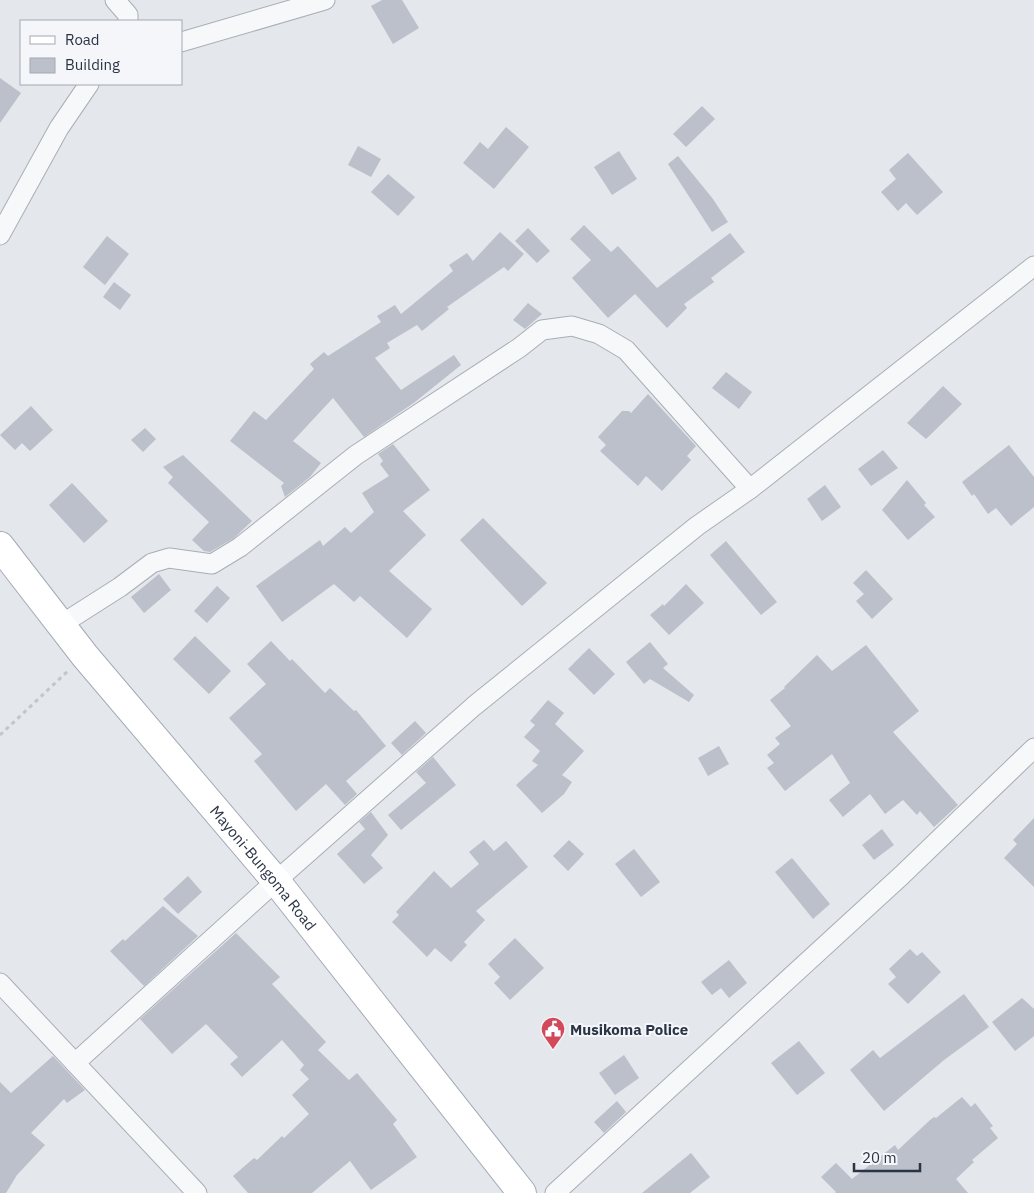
<svg xmlns="http://www.w3.org/2000/svg" width="1034" height="1193" font-family="'IBM Plex Sans',sans-serif">
	<style>
		.building { fill: #bbc0ca }
		.lines { fill: none; stroke-linecap: round; stroke-linejoin: round }
		.street-casing { stroke: #a9aeb7; stroke-width: 21 }
		.primary-casing { stroke: #a3abb8; stroke-width: 30 }
		.path { stroke: #c2c5cb; stroke-width: 3; stroke-dasharray: 4 4; stroke-linecap: butt }
		.street { stroke: #f7f8fa; stroke-width: 19 }
		.primary { stroke: #fff; stroke-width: 28 }
		.labels { text-anchor: middle; dominant-baseline: central; stroke-width: 4; stroke-linejoin: round; paint-order: stroke }
		.street-label { font-size: 15px; fill: #2b3445; stroke: #f4f6f9 }
		.poi-label { font-size: 15px; font-weight: bold; fill: #2b3445; stroke: #f4f6f9; text-anchor: start }
	</style>
	<rect width="100%" height="100%" fill="#e4e7ec"/>
	<g class="building">
		<path d="M 382,0 L 402,0 L 419,28 L 393,44 L 371,6 Z"/>
		<path d="M 0,78 L 21,93 L 0,123 Z"/>
		<path d="M 702,106 L 715,119 L 686,147 L 673,134 Z"/>
		<path d="M 506,127 L 529,147 L 494,189 L 463,163 L 480,142 L 488,149 Z"/>
		<path d="M 358,146 L 381,159 L 371,177 L 348,165 Z"/>
		<path d="M 619,151 L 637,179 L 612,195 L 594,167 Z"/>
		<path d="M 908,153 L 943,192 L 917,215 L 906,203 L 898,211 L 881,192 L 896,179 L 889,170 Z"/>
		<path d="M 678,156 L 713,199 L 728,222 L 712,232 L 668,164 Z"/>
		<path d="M 388,174 L 415,197 L 398,216 L 371,192 Z"/>
		<path d="M 584,225 L 611,252 L 618,246 L 657,288 L 730,233 L 745,252 L 711,278 L 714,282 L 684,304 L 687,308 L 667,328 L 635,294 L 608,318 L 572,278 L 591,260 L 570,239 Z"/>
		<path d="M 528,228 L 550,251 L 537,263 L 515,241 Z"/>
		<path d="M 500,232 L 524,254 L 508,271 L 504,267 L 447,307 L 449,309 L 422,331 L 417,325 L 387,343 L 390,348 L 375,358 L 401,390 L 454,355 L 461,365 L 415,402 L 364,437 L 333,398 L 293,441 L 321,463 L 310,477 L 285,497 L 281,486 L 284,483 L 230,441 L 254,411 L 266,420 L 314,369 L 310,364 L 324,352 L 328,356 L 381,322 L 377,316 L 395,305 L 401,314 L 453,271 L 449,265 L 467,253 L 473,261 Z"/>
		<path d="M 107,236 L 129,254 L 105,285 L 83,267 Z"/>
		<path d="M 114,282 L 131,295 L 120,310 L 103,297 Z"/>
		<path d="M 528,303 L 542,314 L 525,329 L 513,320 Z"/>
		<path d="M 726,372 L 752,392 L 739,409 L 712,388 Z"/>
		<path d="M 943,386 L 962,404 L 926,439 L 907,423 Z"/>
		<path d="M 648,394 L 696,446 L 687,456 L 691,460 L 662,491 L 646,476 L 638,486 L 600,451 L 606,445 L 598,437 L 622,411 L 629,411 L 631,413 Z"/>
		<path d="M 31,406 L 53,430 L 30,451 L 22,443 L 15,450 L 0,435 Z"/>
		<path d="M 145,428 L 156,439 L 143,452 L 131,440 Z"/>
		<path d="M 393,444 L 430,490 L 403,511 L 426,535 L 389,571 L 432,609 L 407,638 L 360,596 L 354,602 L 334,584 L 282,622 L 256,586 L 320,540 L 323,546 L 345,527 L 351,533 L 374,512 L 362,493 L 389,476 L 380,464 L 383,461 L 378,454 Z"/>
		<path d="M 1009,445 L 1034,477 L 1034,507 L 1011,526 L 996,508 L 988,514 L 974,494 L 972,496 L 962,482 Z"/>
		<path d="M 883,450 L 898,468 L 871,486 L 858,469 Z"/>
		<path d="M 183,455 L 252,521 L 234,538 L 210,552 L 204,551 L 192,540 L 209,522 L 168,483 L 173,477 L 163,467 Z"/>
		<path d="M 907,480 L 926,503 L 924,505 L 935,517 L 908,540 L 882,510 Z"/>
		<path d="M 72,483 L 108,521 L 84,543 L 49,505 Z"/>
		<path d="M 825,485 L 841,507 L 822,521 L 807,499 Z"/>
		<path d="M 483,518 L 547,583 L 522,606 L 460,540 Z"/>
		<path d="M 726,541 L 777,602 L 761,615 L 710,555 Z"/>
		<path d="M 866,570 L 893,599 L 872,619 L 856,601 L 864,594 L 853,583 Z"/>
		<path d="M 159,574 L 171,590 L 144,613 L 131,597 Z"/>
		<path d="M 686,584 L 704,603 L 669,635 L 650,615 L 663,604 L 664,606 Z"/>
		<path d="M 217,586 L 230,598 L 207,623 L 194,611 Z"/>
		<path d="M 195,636 L 231,671 L 209,694 L 173,659 Z"/>
		<path d="M 271,641 L 290,661 L 292,659 L 325,693 L 330,688 L 354,711 L 356,710 L 386,746 L 346,781 L 357,794 L 345,805 L 326,784 L 296,811 L 254,761 L 262,754 L 229,718 L 266,684 L 247,664 Z"/>
		<path d="M 650,642 L 668,664 L 663,668 L 694,695 L 689,702 L 650,679 L 644,684 L 626,662 Z"/>
		<path d="M 866,645 L 919,711 L 893,732 L 958,805 L 934,827 L 920,811 L 917,815 L 903,800 L 885,814 L 870,794 L 843,817 L 829,800 L 850,783 L 832,754 L 785,791 L 767,768 L 774,763 L 767,755 L 780,744 L 775,738 L 791,726 L 770,700 L 785,688 L 784,687 L 817,655 L 832,671 Z"/>
		<path d="M 589,648 L 615,674 L 594,695 L 568,669 Z"/>
		<path d="M 548,700 L 564,713 L 555,724 L 584,751 L 562,775 L 572,782 L 564,794 L 542,813 L 516,785 L 538,765 L 532,761 L 540,751 L 524,737 L 535,725 L 530,721 Z"/>
		<path d="M 415,721 L 426,733 L 402,755 L 391,743 Z"/>
		<path d="M 719,746 L 729,764 L 708,776 L 698,758 Z"/>
		<path d="M 433,757 L 456,785 L 401,830 L 388,815 L 426,783 L 416,772 Z"/>
		<path d="M 371,812 L 388,835 L 371,855 L 383,868 L 364,884 L 337,854 L 365,829 L 359,822 Z"/>
		<path d="M 1034,818 L 1034,887 L 1004,858 L 1017,844 L 1013,840 Z"/>
		<path d="M 882,829 L 894,845 L 874,860 L 862,845 Z"/>
		<path d="M 484,840 L 494,851 L 506,841 L 528,867 L 476,911 L 485,920 L 464,942 L 467,945 L 451,962 L 435,948 L 427,957 L 392,922 L 399,915 L 396,912 L 434,871 L 451,888 L 479,864 L 469,852 Z"/>
		<path d="M 569,840 L 584,854 L 568,871 L 553,856 Z"/>
		<path d="M 634,849 L 660,882 L 641,897 L 615,864 Z"/>
		<path d="M 792,858 L 830,904 L 813,919 L 775,872 Z"/>
		<path d="M 188,876 L 202,892 L 178,914 L 163,899 Z"/>
		<path d="M 163,906 L 198,936 L 144,986 L 110,951 L 123,939 L 125,941 Z"/>
		<path d="M 236,933 L 280,977 L 272,984 L 326,1042 L 318,1050 L 349,1080 L 357,1073 L 397,1120 L 393,1124 L 417,1157 L 371,1190 L 350,1161 L 312,1193 L 248,1193 L 233,1176 L 254,1158 L 257,1160 L 282,1136 L 284,1138 L 309,1114 L 292,1095 L 309,1079 L 300,1070 L 304,1065 L 282,1040 L 242,1077 L 230,1064 L 238,1057 L 206,1024 L 172,1054 L 140,1019 Z"/>
		<path d="M 515,938 L 544,968 L 510,1000 L 494,983 L 500,977 L 488,964 Z"/>
		<path d="M 910,949 L 917,956 L 922,952 L 941,972 L 908,1004 L 888,984 L 896,977 L 889,969 Z"/>
		<path d="M 729,960 L 747,983 L 729,998 L 721,988 L 712,995 L 701,982 Z"/>
		<path d="M 964,994 L 989,1027 L 944,1060 L 884,1111 L 850,1070 L 873,1050 L 880,1058 Z"/>
		<path d="M 1022,998 L 1034,1009 L 1034,1036 L 1015,1051 L 992,1022 Z"/>
		<path d="M 799,1041 L 825,1073 L 797,1095 L 771,1063 Z"/>
		<path d="M 624,1055 L 639,1078 L 615,1095 L 599,1073 Z"/>
		<path d="M 53,1056 L 85,1090 L 67,1103 L 64,1099 L 31,1133 L 45,1145 L 17,1175 L 6,1193 L 0,1193 L 0,1082 L 11,1093 Z"/>
		<path d="M 962,1097 L 971,1107 L 975,1103 L 993,1126 L 990,1128 L 998,1138 L 972,1160 L 974,1162 L 956,1179 L 968,1193 L 835,1193 L 836,1192 L 821,1177 L 836,1163 L 852,1179 L 895,1145 L 898,1150 L 929,1121 L 934,1117 L 936,1118 Z"/>
		<path d="M 617,1101 L 626,1112 L 604,1133 L 594,1122 Z"/>
		<path d="M 691,1153 L 710,1177 L 690,1193 L 642,1193 Z"/>
	</g>
	<g class="lines">
		<defs>
			<g id="street">
				<path d="M 115,0 L 128,15 L 128,21"/>
				<path d="M 181,42 L 325,0"/>
				<path d="M 0,235 L 59,128 L 89,84"/>
				<path d="M 62,624 L 120,587 L 152,563 L 169,558 L 212,564 L 240,547 L 356,455 L 519,348 L 542,330 L 572,326 L 599,334 L 626,350 L 750,489"/>
				<path d="M 0,983 L 197,1193"/>
				<path d="M 75,1063 L 276,881 L 474,706 L 697,526 L 750,489 L 1034,266"/>
				<path d="M 555,1193 L 902,875 L 1034,748"/>
			</g>
			<g id="primary">
				<path id="s1" d="M 0,546 L 85,656 L 276,881 L 522,1193"/>
			</g>
		</defs>
		<use href="#street" class="street-casing"/>
		<use href="#primary" class="primary-casing"/>
		<path class="path" d="M 0,735 L 68,671"/>
		<use href="#street" class="street"/>
		<use href="#primary" class="primary"/>
	</g>
	<defs>
		<symbol id="civic-pin" viewBox="-11 -11 22 30"><path d="M0 17L-7.5 6A9.5 9.5 0 1 1 7.5 6Z" fill="#d1495b" stroke="#f4f6f9"/><path d="M-.6-6.5H3V-4.5H.6V-3L4-1V1h2V6H-6V1h2V-1L-.6-3ZM-1.2 2.5V6h2.4V2.5Z" fill="#fff"/></symbol>
	</defs>
	<g fill-rule="evenodd">
		<use href="#civic-pin" x="539" y="1015" width="28" height="38"/>
	</g>
	<g class="labels">
		<g class="street-label">
			<text stroke="none"><textPath href="#s1" startOffset="416">Mayoni-Bungoma Road</textPath></text>
		</g>
		<g class="poi-label">
			<text x="570" y="1029">Musikoma Police</text>
		</g>
	</g>
	<rect x="20" y="20" width="162" height="65" fill="#f4f6f9" stroke="#a4a8b1"/>
	<rect x="30" y="36" width="25" height="8" fill="#ffffff" stroke="#a4a8b1"/>
	<text x="65" y="45" font-size="15" fill="#2b3445">Road</text>
	<rect x="30" y="58" width="25" height="15" fill="#bbc0ca" stroke="#a4a8b1"/>
	<text x="65" y="70" font-size="15" fill="#2b3445">Building</text>
	<path d="M854 1163v8h66v-8" fill="none" stroke="#2b3445" stroke-width="2.5"/>
	<text x="862" y="1163" font-size="15" fill="#2b3445" stroke="#f4f6f9" stroke-width="4" paint-order="stroke">20 m</text>
</svg>
